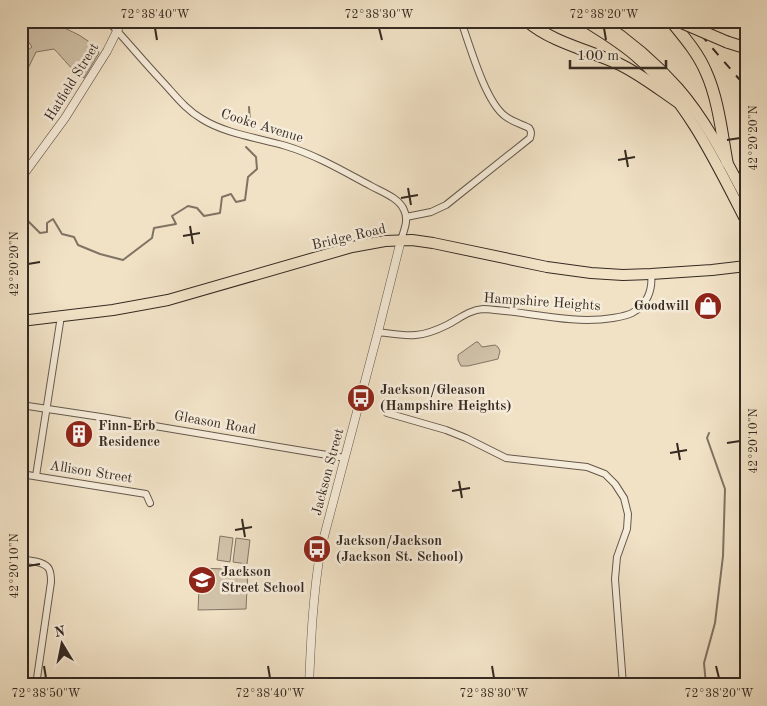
<svg xmlns="http://www.w3.org/2000/svg" width="767" height="706" font-family="'Old Standard TT',serif">
	<style>
		.green { fill: #d1c3aa; stroke: #837666 }
		.lines { fill: none; stroke-linecap: round; stroke-linejoin: round }
		.stream { stroke: #7f7363; stroke-width: 2 }
		.minor-casing { stroke: #64584b; stroke-width: 8 }
		.tertiary-casing { stroke: #64584b; stroke-width: 9 }
		.primary-casing { stroke: #352a22; stroke-width: 12 }
		.motorway-casing { stroke: #352a22; stroke-width: 13 }
		.minor { stroke: #f6ecda; stroke-width: 6 }
		.tertiary { stroke: #f6ecda; stroke-width: 8 }
		.primary { stroke: #f1e2c6; stroke-width: 10 }
		.motorway { stroke: #f1e2c6; stroke-width: 11 }
		.rail { stroke: #352a22; stroke-width: 2; stroke-dasharray: 9 9; stroke-linecap: butt }
		.motorway-bridge-casing { stroke: #352a22; stroke-width: 13; stroke-linecap: butt }
		.motorway-bridge { stroke: #f1e2c6; stroke-width: 11 }
		.ticks { fill: none; stroke: #352a22; stroke-width: 2 }
		.labels { text-anchor: middle; dominant-baseline: central; stroke-width: 5; stroke-linejoin: round; paint-order: stroke }
		.street-label { font-size: 14px; fill: #352a22; stroke: #f6ecda }
		.poi-label { font-size: 14px; font-weight: bold; fill: #352a22; stroke: #f6ecda; text-anchor: start }
		.neatline { fill: none; stroke: #352a22; stroke-width: 2 }
		.ticks-label { font-size: 12px; text-anchor: middle; fill: #352a22 }
	</style>
	<rect width="100%" height="100%" fill="#f1e2c6"/>
	<filter id="stains"><feTurbulence type="fractalNoise" baseFrequency=".004" numOctaves="4"/><feColorMatrix values="0 0 0 0 .2 0 0 0 0 .09 0 0 0 0 .02 0 0 0 .5 -.17"/></filter>
	<radialGradient id="worn" r=".72"><stop offset=".6" stop-color="#630" stop-opacity="0"/><stop offset="1" stop-color="#630" stop-opacity=".3"/></radialGradient>
	<g class="green">
		<path d="M 42,21 L 50,21 L 79,35 L 94,45 L 99,53 L 84,78 C 73,72 63,58 54,49 L 36,52 L 21,83 L 21,55 L 32,47 L 21,31 L 21,26 L 26,26 Z"/>
		<path d="M 476,342 L 478,342 L 482,347 L 495,345 L 498,347 L 500,351 L 498,359 L 468,366 L 461,366 L 458,360 L 458,355 Z"/>
		<path d="M 220,536 L 233,538 L 230,562 L 217,560 Z"/>
		<path d="M 236,538 L 250,540 L 247,564 L 233,562 Z"/>
		<path d="M 200,568 L 248,570 L 246,609 L 198,610 Z"/>
	</g>
	<g class="lines">
		<g class="stream">
			<path d="M 249,107 L 250,122"/>
			<path d="M 21,228 L 23,228 L 27,220 L 40,233 L 47,232 L 47,223 L 53,219 L 62,234 L 74,237 L 78,245 L 100,254 L 123,260 L 152,238 L 154,228 L 176,224 L 172,216 L 188,206 L 197,208 L 204,216 L 220,213 L 222,197 L 231,194 L 236,202 L 245,200 L 248,177 L 257,169 L 256,157 L 246,147"/>
			<path d="M 706,685 L 704,663 L 715,623 L 723,556 L 725,489 L 707,438 L 709,433"/>
		</g>
		<defs>
			<g id="minor">
				<path d="M 108,21 C 126,40 143,61 161,80 C 175,95 185,109 202,119 C 226,134 259,138 286,146 C 316,155 343,171 371,186 C 382,192 399,198 404,210 C 409,220 404,230 401,240"/>
				<path d="M 406,217 L 431,212 L 446,205 L 530,138 C 531,134 532,132 529,128 C 522,124 512,122 505,116 C 485,101 470,46 461,21"/>
				<path d="M 378,332 C 408,336 419,339 447,325 C 459,319 469,310 483,309 C 526,311 570,325 613,318 C 619,317 626,316 632,313 C 647,305 653,290 651,274"/>
				<path d="M 21,405 L 101,417 L 345,458"/>
				<path d="M 387,413 L 446,430 L 466,438 L 506,458 L 587,467 L 605,474 L 615,484 L 624,498 L 628,514 L 627,529 L 617,557 L 615,579 L 623,685"/>
				<path d="M 21,474 L 146,494 L 150,503"/>
				<path d="M 36,476 L 61,316"/>
				<path d="M 746,535 L 746,536"/>
				<path d="M 21,559 C 29,561 45,561 49,569 C 51,573 51,578 51,582 L 36,685"/>
			</g>
			<g id="tertiary">
				<path d="M 21,178 L 65,118 L 107,51 L 122,21"/>
				<path d="M 309,685 C 311,639 313,593 321,548 L 378,332 L 401,240"/>
			</g>
			<g id="primary">
				<path d="M 585,21 C 604,33 623,44 639,59 C 688,102 716,163 746,221"/>
				<path d="M 600,21 C 629,40 655,62 678,88 C 706,120 726,160 746,198"/>
				<path d="M 21,321 L 113,310 L 168,300 L 352,247 L 385,241 L 412,240 L 433,243 L 547,267 L 591,273 L 623,275 L 651,274 L 712,270 L 746,266"/>
			</g>
			<g id="motorway">
				<path d="M 527,21 C 553,43 589,50 619,64 C 640,74 659,89 678,102"/>
				<path d="M 671,21 C 684,37 698,53 706,72 C 718,98 722,134 727,162"/>
				<path d="M 727,42 L 746,48"/>
			</g>
		</defs>
		<use href="#minor" class="minor-casing"/>
		<use href="#tertiary" class="tertiary-casing"/>
		<use href="#primary" class="primary-casing"/>
		<use href="#motorway" class="motorway-casing"/>
		<use href="#minor" class="minor"/>
		<use href="#tertiary" class="tertiary"/>
		<use href="#primary" class="primary"/>
		<use href="#motorway" class="motorway"/>
		<path class="rail" d="M 689,21 L 746,87"/>
		<defs>
			<path id="motorway-bridge" d="M 678,21 L 727,42"/>
		</defs>
		<use href="#motorway-bridge" class="motorway-bridge-casing"/>
		<use href="#motorway-bridge" class="motorway-bridge"/>
	</g>
	<path class="ticks" d="M 155,28 L 157,40M 379,28 L 382,40M 604,28 L 606,40M 727,140 L 740,138M 625,150 L 628,167M 618,160 L 635,157M 408,188 L 411,205M 401,198 L 418,195M 190,226 L 193,244M 183,236 L 200,233M 28,264 L 40,262M 677,443 L 680,460M 727,443 L 740,441M 670,453 L 687,450M 459,481 L 462,498M 452,491 L 470,488M 242,519 L 245,537M 235,530 L 252,527M 28,566 L 40,564M 44,666 L 46,678M 268,666 L 270,678M 492,666 L 494,678M 716,666 L 719,678"/>
	<defs>
		<symbol id="shop-disc" viewBox="-11 -11 22 22"><circle r="9.5" fill="#8f2418" stroke="#f6ecda"/><path d="M-5-2.5h2.3a2.7 3.5 0 0 1 5.4 0H5L5.5 6h-11ZM-1.5-2.5h3a1.5 2.3 0 0 0-3 0Z" fill="#fff"/></symbol>
		<symbol id="bus-disc" viewBox="-11 -11 22 22"><circle r="9.5" fill="#8f2418" stroke="#f6ecda"/><path d="M-5-6H5V4H4V6H2V4H-2V6H-4V4H-5ZM-3.5-4V0h7V-4ZM-3.5 1.2v1.5H-2V1.2ZM2 1.2v1.5H3.5V1.2Z" fill="#fff"/></symbol>
		<symbol id="building-disc" viewBox="-11 -11 22 22"><circle r="9.5" fill="#8f2418" stroke="#f6ecda"/><path d="M-4-6H4V6H1V3H-1V6H-4ZM-2.5-4.3h1.7v1.8h-1.7ZM.8-4.3h1.7v1.8H.8ZM-2.5-1h1.7V.8h-1.7ZM.8-1h1.7V.8H.8Z" fill="#fff"/></symbol>
		<symbol id="school-disc" viewBox="-11 -11 22 22"><circle r="9.5" fill="#8f2418" stroke="#f6ecda"/><path d="M0-5L7-2L0 1L-7-2ZM-4 1L0 2.5L4 1V4Q0 6-4 4Z" fill="#fff"/></symbol>
	</defs>
	<g fill-rule="evenodd">
		<use href="#shop-disc" x="692" y="290" width="32" height="32"/>
		<use href="#bus-disc" x="345" y="382" width="32" height="32"/>
		<use href="#building-disc" x="63" y="418" width="32" height="32"/>
		<use href="#bus-disc" x="301" y="533" width="32" height="32"/>
		<use href="#school-disc" x="186" y="564" width="32" height="32"/>
	</g>
	<g class="labels">
		<g class="street-label">
			<text transform="translate(72 82) rotate(-58)">Hatfield Street</text>
			<text transform="translate(262 126) rotate(17)">Cooke Avenue</text>
			<text transform="translate(349 237) rotate(-13)">Bridge Road</text>
			<text transform="translate(542 302) rotate(4)">Hampshire Heights</text>
			<text transform="translate(215 423) rotate(10)">Gleason Road</text>
			<text transform="translate(91 472) rotate(9)">Allison Street</text>
			<text transform="translate(328 472) rotate(-75)">Jackson Street</text>
		</g>
		<g class="poi-label">
			<text x="689" y="306" text-anchor="end">Goodwill</text>
			<text x="380" y="390">Jackson/Gleason<tspan x="380" dy="16">(Hampshire Heights)</tspan></text>
			<text x="98" y="426">Finn-Erb<tspan x="98" dy="16">Residence</tspan></text>
			<text x="336" y="541">Jackson/Jackson<tspan x="336" dy="16">(Jackson St. School)</tspan></text>
			<text x="221" y="572">Jackson<tspan x="221" dy="16">Street School</tspan></text>
		</g>
	</g>
	<rect width="767" height="706" fill="none" stroke="#f1e2c6" stroke-width="55"/>
	<g transform="translate(62 644) rotate(350)" stroke="#f6ecda" stroke-width="4" paint-order="stroke">
	<path d="M0-4L9 19L0 12L-9 19Z" fill="#352a22"/>
	<text y="-8" font-size="14" font-weight="bold" text-anchor="middle" fill="#352a22">N</text>
	</g>
	<path d="M570 60v8h96v-8" fill="none" stroke="#352a22" stroke-width="2.5"/>
	<text x="577" y="60" font-size="15" fill="#352a22" stroke="#f6ecda" stroke-width="4" paint-order="stroke">100 m</text>
	<rect x="28" y="28" width="712" height="650" class="neatline"/>
	<g class="ticks-label">
		<text x="155" y="18">72°38'40"W</text>
		<text x="379" y="18">72°38'30"W</text>
		<text x="604" y="18">72°38'20"W</text>
		<text transform="translate(753 138) rotate(-90)" y="4">42°20'20"N</text>
		<text transform="translate(14 264) rotate(-90)" y="4">42°20'20"N</text>
		<text transform="translate(753 441) rotate(-90)" y="4">42°20'10"N</text>
		<text transform="translate(14 566) rotate(-90)" y="4">42°20'10"N</text>
		<text x="46" y="697">72°38'50"W</text>
		<text x="270" y="697">72°38'40"W</text>
		<text x="494" y="697">72°38'30"W</text>
		<text x="719" y="697">72°38'20"W</text>
	</g>
	<rect width="100%" height="100%" filter="url(#stains)"/>
	<rect width="100%" height="100%" fill="url(#worn)"/>
</svg>
